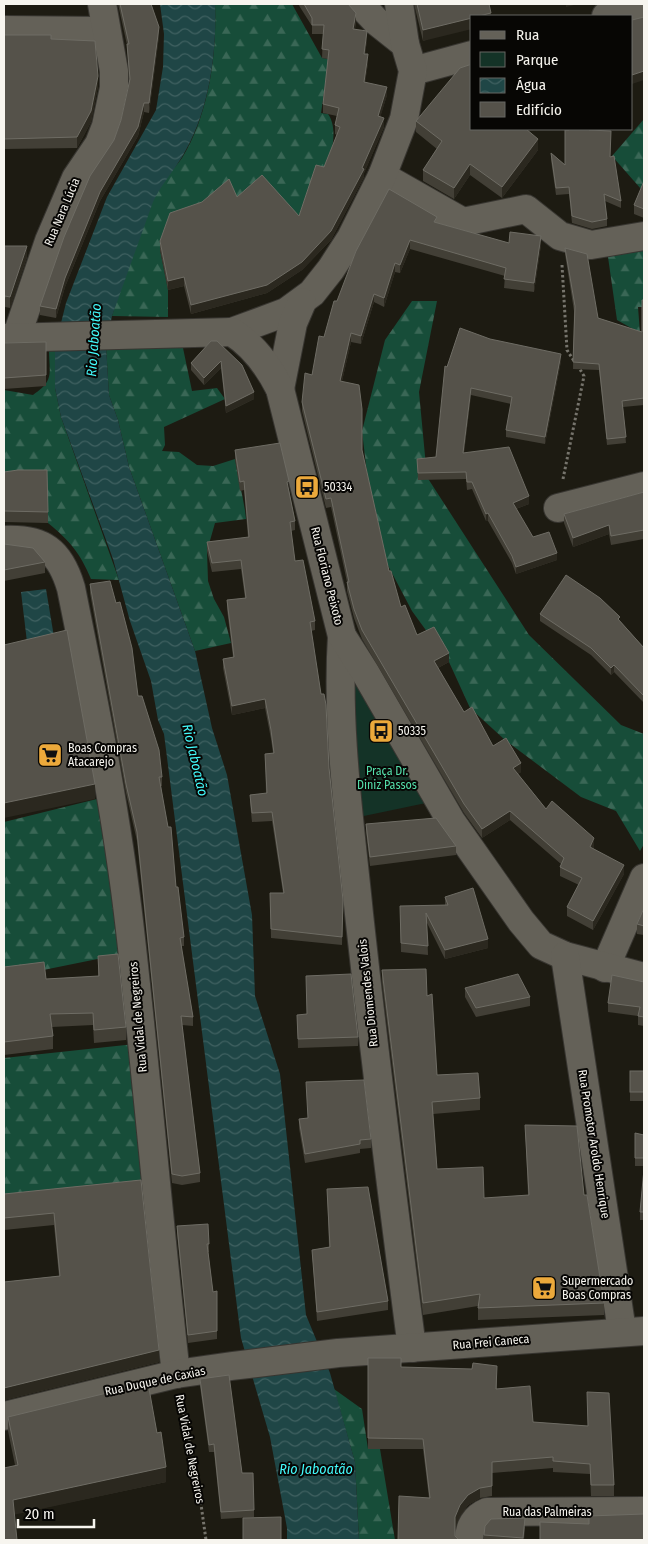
<svg xmlns="http://www.w3.org/2000/svg" width="648" height="1544" font-family="'Fira Sans Condensed',sans-serif">
	<style>
		.forest { fill: url(#forest-firs) }
		.green { fill: #143327 }
		.water { fill: url(#water-waves) }
		.lines { fill: none; stroke-linecap: round; stroke-linejoin: round }
		.street-casing { stroke: #383631; stroke-width: 30 }
		.secondary-casing { stroke: #383631; stroke-width: 30 }
		.path { stroke: #76746c; stroke-width: 3; stroke-dasharray: 2.5 2.5; stroke-linecap: butt }
		.street { stroke: #646158; stroke-width: 28 }
		.secondary { stroke: #646158; stroke-width: 28 }
		.wall { fill: #423f36 }
		.shaded-wall { fill: #2b281f }
		.building { fill: #55524a; stroke: #6e6c64 }
		.labels { text-anchor: middle; dominant-baseline: central; stroke-width: 4; stroke-linejoin: round; paint-order: stroke }
		.street-label { font-size: 12px; fill: #f7f5ef; stroke: #070604 }
		.poi-label { font-size: 12px; fill: #f7f5ef; stroke: #070604; text-anchor: start }
		.park-label { font-size: 12px; fill: #55dfab; stroke: #070604 }
		.water-label { font-size: 14px; font-style: italic; fill: #43fbfc; stroke: #070604 }
	</style>
	<defs>
		<pattern id="forest-firs" width="22" height="20" patternUnits="userSpaceOnUse" patternTransform="scale(1.25)"><rect width="22" height="20" fill="#174d39"/><path d="M5 1l3.5 6h-7zM16 11l3.5 6h-7z" fill="#3a6756"/></pattern>
		<pattern id="water-waves" width="16" height="10" patternUnits="userSpaceOnUse" patternTransform="scale(1.25)"><rect width="16" height="10" fill="#1f4646"/><path d="M0 5q4-4 8 0t8 0" fill="none" stroke="#406161"/></pattern>
	</defs>
	<rect width="100%" height="100%" fill="#1d1b12"/>
	<g class="forest">
		<path d="M 215,4 L 292,4 L 322,58 L 329,59 L 321,113 L 328,114 C 346,139 315,197 304,222 L 160,250 L 168,290 L 168,317 L 112,316 C 124,278 141,218 161,185 C 167,175 176,167 182,158 C 209,114 217,54 215,4 Z"/>
		<path d="M 644,119 L 644,182 L 641,189 L 612,156 Z"/>
		<path d="M 644,245 L 644,307 L 638,307 L 640,333 L 617,320 L 607,250 Z"/>
		<path d="M 412,301 L 437,301 L 419,392 L 427,477 L 529,635 L 621,725 L 644,734 L 644,844 L 640,851 L 616,811 L 581,797 L 505,740 L 470,708 L 449,662 L 412,611 L 384,558 L 370,499 L 362,431 L 385,340 Z"/>
		<path d="M 178,343 L 183,348 L 192,391 L 217,388 L 225,399 L 164,427 L 165,445 L 162,451 L 179,452 L 197,465 L 213,466 L 235,459 C 238,480 244,498 246,519 L 215,523 L 207,551 L 208,581 L 214,599 L 224,617 L 231,643 L 195,651 L 129,467 L 118,420 L 109,395 L 106,345 Z"/>
		<path d="M 55,347 L 55,388 L 61,417 L 119,580 L 91,579 C 80,553 70,541 48,523 L 47,481 L 4,483 L 4,390 L 33,395 C 55,380 49,374 49,349 Z"/>
		<path d="M 105,797 L 127,953 L 4,978 L 4,822 Z"/>
		<path d="M 135,1044 L 150,1191 L 4,1206 L 4,1058 Z"/>
		<path d="M 334,1389 L 362,1409 L 368,1449 L 380,1449 L 395,1540 L 359,1540 L 355,1462 Z"/>
	</g>
	<path class="green" d="M 360,684 L 426,803 L 359,817 L 343,692 Z"/>
	<g class="water">
		<path d="M 160,4 L 215,4 C 217,54 209,113 182,157 C 172,173 161,185 153,202 L 112,316 L 106,345 L 109,395 L 118,420 L 129,467 L 195,651 L 212,728 L 227,775 L 252,915 L 255,996 L 280,1074 L 306,1315 L 330,1373 L 355,1462 L 359,1540 L 287,1540 L 287,1528 L 270,1437 L 241,1338 L 164,734 L 158,720 L 151,681 L 130,621 L 113,559 L 61,417 L 55,388 L 55,347 L 66,303 L 107,197 L 156,110 L 163,67 L 164,34 Z"/>
		<path d="M 46,589 L 54,637 L 27,642 L 21,592 Z"/>
	</g>
	<g class="lines">
		<defs>
			<g id="street">
				<path d="M 360,4 L 376,21 L 405,44"/>
				<path d="M 606,16 L 644,7"/>
				<path d="M 4,30 L 106,31"/>
				<path d="M 413,71 L 472,55"/>
				<path d="M 382,176 L 463,222 L 526,209 L 560,236 L 591,245 L 644,236"/>
				<path d="M 232,332 L 286,312 L 312,293 L 331,269 L 351,238 L 382,176 L 404,119 L 413,71 L 405,44 L 399,4"/>
				<path d="M 16,338 L 49,241 L 76,178 L 99,144 L 106,126 L 114,88 L 114,71 L 102,4"/>
				<path d="M 280,389 L 293,323 L 302,302"/>
				<path d="M 558,508 L 644,486"/>
				<path d="M 4,540 C 43,538 60,551 71,588 C 94,701 117,815 130,930 C 147,1078 159,1226 176,1374"/>
				<path d="M 342,636 C 336,728 350,822 359,914 C 375,1059 393,1203 412,1348"/>
				<path d="M 605,968 L 644,878"/>
				<path d="M 469,1540 C 469,1527 475,1517 487,1512 L 644,1511"/>
			</g>
			<g id="secondary">
				<path d="M 4,338 L 232,332 C 254,346 268,365 280,389 L 342,636 L 365,672 L 451,821 L 521,921 L 541,945 L 565,956 L 644,977"/>
				<path d="M 565,956 L 622,1331"/>
				<path d="M 4,1416 L 176,1374 L 232,1366 L 338,1353 L 644,1331"/>
			</g>
		</defs>
		<use href="#street" class="street-casing"/>
		<use href="#secondary" class="secondary-casing"/>
		<g class="path">
			<path d="M 562,265 L 567,350 L 574,361"/>
			<path d="M 563,479 L 584,376 L 578,366"/>
			<path d="M 181,1399 L 198,1483 L 206,1540"/>
		</g>
		<use href="#street" class="street"/>
		<use href="#secondary" class="secondary"/>
	</g>
	<g class="wall">
		<path d="M 118,4 L 151,4 L 159,36 L 149,113 L 144,112 L 138,136 L 100,201 L 65,287 L 56,318 L 40,315 L 40,306 L 114,140 L 121,120 L 129,82 L 127,45 Z"/>
		<path d="M 298,4 L 348,4 L 356,22 L 355,29 L 367,40 L 365,54 L 368,63 L 365,82 L 387,95 L 380,117 L 384,127 L 364,173 L 364,177 L 331,240 L 302,270 L 267,293 L 191,314 L 184,286 L 168,290 L 160,250 L 160,241 L 237,197 L 299,216 L 324,167 L 337,135 L 335,134 L 335,125 L 337,116 L 323,113 L 323,104 L 328,59 L 322,58 L 323,34 L 312,34 L 312,26 Z"/>
		<path d="M 414,4 L 489,4 L 491,16 L 423,41 Z"/>
		<path d="M 4,35 L 51,39 L 98,86 L 91,122 L 77,148 L 4,149 Z"/>
		<path d="M 416,121 L 472,129 L 538,150 L 502,198 L 470,175 L 454,199 L 423,181 L 423,170 L 437,149 L 416,132 Z"/>
		<path d="M 568,129 L 589,129 L 589,130 L 610,157 L 621,201 L 621,208 L 605,201 L 607,219 L 607,226 L 592,229 L 572,223 L 569,194 L 556,195 L 551,160 L 551,153 L 565,165 Z"/>
		<path d="M 644,181 L 644,218 L 634,214 L 634,205 Z"/>
		<path d="M 437,223 L 509,243 L 541,245 L 534,292 L 504,288 L 505,276 L 410,249 L 400,273 L 395,272 L 384,307 L 374,302 L 361,344 L 351,342 L 342,381 L 362,450 L 389,571 L 401,607 L 417,635 L 449,662 L 438,668 L 464,712 L 493,746 L 521,772 L 518,774 L 546,809 L 594,847 L 593,848 L 624,874 L 593,930 L 567,916 L 567,907 L 579,885 L 560,876 L 560,867 L 561,864 L 510,820 L 482,838 L 464,813 L 362,639 L 354,618 L 347,591 L 347,582 L 331,507 L 326,508 L 302,411 L 302,402 L 356,251 Z"/>
		<path d="M 4,246 L 27,257 L 10,308 L 5,307 L 4,312 Z"/>
		<path d="M 565,248 L 598,318 L 642,332 L 644,300 L 644,405 L 623,407 L 626,443 L 607,445 L 599,370 L 573,369 L 574,311 L 565,254 Z"/>
		<path d="M 490,339 L 561,361 L 545,444 L 506,437 L 506,430 L 511,404 L 471,395 L 464,453 L 529,504 L 516,509 L 533,537 L 557,560 L 516,574 L 512,563 L 488,521 L 486,521 L 472,489 L 467,490 L 466,479 L 418,480 L 417,459 L 436,457 L 447,367 Z"/>
		<path d="M 211,341 L 254,399 L 226,413 L 221,368 L 204,385 L 191,370 L 191,363 Z"/>
		<path d="M 46,342 L 46,386 L 4,389 L 4,343 Z"/>
		<path d="M 235,450 L 289,490 L 295,521 L 295,530 L 291,531 L 295,561 L 315,621 L 315,630 L 311,631 L 329,768 L 343,900 L 342,945 L 271,938 L 270,893 L 283,893 L 272,821 L 252,822 L 250,803 L 250,795 L 266,794 L 265,754 L 273,753 L 271,739 L 265,708 L 232,715 L 223,668 L 223,659 L 233,657 L 227,609 L 227,600 L 245,598 L 241,569 L 212,572 L 207,551 L 207,542 L 248,538 L 244,490 L 240,491 L 235,459 Z"/>
		<path d="M 4,472 L 48,512 L 48,523 L 4,522 Z"/>
		<path d="M 644,492 L 644,539 L 611,545 L 609,534 L 573,547 L 564,523 L 564,514 Z"/>
		<path d="M 4,544 L 45,562 L 45,573 L 4,581 Z"/>
		<path d="M 90,584 L 138,696 L 162,777 L 162,786 L 161,786 L 176,887 L 184,937 L 184,946 L 181,946 L 193,1017 L 193,1026 L 182,1025 L 200,1173 L 200,1182 L 182,1185 L 172,1183 L 137,841 L 126,793 L 90,593 Z"/>
		<path d="M 540,614 L 620,621 L 644,648 L 644,703 L 614,672 L 611,675 L 591,655 L 540,621 Z"/>
		<path d="M 366,824 L 456,846 L 456,855 L 370,866 L 366,833 Z"/>
		<path d="M 445,897 L 488,948 L 445,959 L 427,923 L 428,955 L 401,952 L 400,915 L 445,905 Z"/>
		<path d="M 644,908 L 644,935 L 637,934 L 637,924 Z"/>
		<path d="M 98,956 L 126,1027 L 126,1040 L 94,1043 L 93,1025 L 52,1027 L 53,1036 L 53,1049 L 4,1055 L 4,967 L 46,979 L 98,976 Z"/>
		<path d="M 382,970 L 427,996 L 437,1075 L 480,1098 L 480,1110 L 433,1114 L 437,1169 L 484,1198 L 528,1195 L 525,1125 L 584,1195 L 604,1303 L 604,1315 L 478,1320 L 478,1306 L 423,1315 L 382,982 Z"/>
		<path d="M 644,982 L 644,1026 L 638,1025 L 638,1016 L 608,1012 L 608,1003 Z"/>
		<path d="M 465,988 L 530,997 L 530,1006 L 476,1017 L 465,997 Z"/>
		<path d="M 297,1015 L 358,1037 L 358,1046 L 298,1048 Z"/>
		<rect x="630" y="1071" width="14" height="30"/>
		<path d="M 299,1119 L 371,1139 L 371,1148 L 360,1149 L 360,1153 L 305,1163 L 299,1128 Z"/>
		<path d="M 635,1133 L 644,1135 L 644,1166 L 635,1166 Z"/>
		<path d="M 644,1169 L 644,1220 L 640,1220 L 640,1212 Z"/>
		<path d="M 141,1180 L 159,1362 L 4,1400 L 4,1282 L 59,1276 L 54,1225 L 4,1230 L 4,1194 Z"/>
		<path d="M 327,1189 L 388,1301 L 388,1310 L 317,1321 L 312,1250 L 329,1247 Z"/>
		<path d="M 177,1226 L 209,1244 L 209,1252 L 208,1252 L 213,1292 L 217,1291 L 217,1339 L 188,1343 L 177,1234 Z"/>
		<path d="M 368,1358 L 401,1367 L 497,1376 L 497,1389 L 533,1422 L 588,1426 L 587,1392 L 614,1485 L 614,1496 L 591,1496 L 590,1474 L 553,1472 L 553,1468 L 492,1473 L 492,1496 L 480,1498 L 468,1505 L 460,1516 L 455,1528 L 398,1540 L 429,1498 L 423,1449 L 368,1449 Z"/>
		<path d="M 200,1379 L 242,1473 L 254,1510 L 254,1517 L 221,1519 L 214,1452 L 209,1452 L 200,1386 Z"/>
		<path d="M 8,1417 L 157,1433 L 166,1482 L 14,1514 L 4,1540 L 15,1465 L 8,1431 Z"/>
		<path d="M 525,1527 L 524,1540 L 484,1540 L 484,1535 Z"/>
	</g>
	<g class="shaded-wall">
		<path d="M 566,4 L 578,4 L 566,7 Z"/>
		<path d="M 356,13 L 356,22 L 353,38 L 353,29 Z"/>
		<path d="M 491,13 L 491,16 L 479,16 Z"/>
		<path d="M 472,18 L 472,29 L 423,41 L 423,30 Z"/>
		<path d="M 159,27 L 159,36 L 149,113 L 149,103 Z"/>
		<path d="M 367,31 L 367,40 L 364,63 L 364,54 Z"/>
		<path d="M 368,54 L 368,63 L 364,91 L 364,82 Z"/>
		<path d="M 644,71 L 644,80 L 632,84 L 632,75 Z"/>
		<path d="M 98,76 L 98,86 L 91,122 L 77,148 L 77,137 Z"/>
		<path d="M 387,87 L 387,95 L 378,125 L 378,116 Z"/>
		<path d="M 144,103 L 144,112 L 138,136 L 100,201 L 65,287 L 56,318 L 56,309 L 65,278 L 100,192 Z"/>
		<path d="M 384,118 L 384,127 L 364,173 L 364,177 L 331,240 L 302,270 L 267,293 L 191,314 L 191,305 L 362,168 Z"/>
		<path d="M 538,139 L 538,150 L 502,198 L 502,187 Z"/>
		<path d="M 470,164 L 470,175 L 454,199 L 454,188 Z"/>
		<path d="M 541,236 L 541,245 L 534,292 L 534,283 Z"/>
		<path d="M 410,240 L 410,249 L 400,273 L 400,265 Z"/>
		<path d="M 27,246 L 27,257 L 10,308 L 10,297 Z"/>
		<path d="M 395,263 L 395,272 L 384,307 L 384,298 Z"/>
		<path d="M 184,277 L 184,286 L 168,290 L 168,281 Z"/>
		<path d="M 374,294 L 374,302 L 361,344 L 361,336 Z"/>
		<path d="M 5,296 L 5,307 L 4,312 L 4,301 Z"/>
		<path d="M 351,333 L 351,342 L 340,390 L 340,381 Z"/>
		<path d="M 561,354 L 561,361 L 545,444 L 545,437 Z"/>
		<path d="M 221,361 L 221,368 L 204,385 L 204,378 Z"/>
		<path d="M 471,388 L 471,395 L 463,460 L 463,453 Z"/>
		<path d="M 254,392 L 254,399 L 226,413 L 226,406 Z"/>
		<path d="M 529,496 L 529,504 L 513,510 L 513,503 Z"/>
		<path d="M 488,513 L 488,521 L 486,521 L 486,514 Z"/>
		<path d="M 609,525 L 609,534 L 573,547 L 573,538 Z"/>
		<path d="M 557,553 L 557,560 L 516,574 L 516,567 Z"/>
		<path d="M 449,653 L 449,662 L 434,670 L 434,661 Z"/>
		<path d="M 614,665 L 614,672 L 611,675 L 611,668 Z"/>
		<path d="M 265,699 L 265,708 L 232,715 L 232,706 Z"/>
		<path d="M 521,763 L 521,772 L 513,777 L 513,768 Z"/>
		<path d="M 95,784 L 95,799 L 4,818 L 4,803 Z"/>
		<path d="M 510,811 L 510,820 L 482,838 L 482,829 Z"/>
		<path d="M 594,838 L 594,847 L 590,855 L 590,847 Z"/>
		<path d="M 624,865 L 624,874 L 593,930 L 593,921 Z"/>
		<path d="M 488,939 L 488,948 L 445,959 L 445,950 Z"/>
		<path d="M 159,1350 L 159,1362 L 4,1400 L 4,1388 Z"/>
		<path d="M 166,1467 L 166,1482 L 13,1515 L 13,1500 Z"/>
		<path d="M 480,1488 L 480,1498 L 468,1505 L 460,1516 L 455,1528 L 455,1517 L 460,1505 L 468,1495 Z"/>
	</g>
	<g class="building">
		<path d="M 120,4 L 151,4 L 159,27 L 149,103 L 144,103 L 138,127 L 100,192 L 65,278 L 56,309 L 40,306 L 64,237 L 90,176 L 114,140 L 121,120 L 130,79 L 127,44 L 129,44 Z"/>
		<path d="M 304,4 L 348,4 L 356,13 L 353,29 L 367,31 L 364,54 L 368,54 L 364,82 L 387,87 L 378,116 L 384,118 L 362,168 L 364,169 L 331,231 L 302,262 L 267,285 L 191,305 L 184,277 L 168,281 L 160,241 L 170,213 L 202,202 L 229,179 L 237,197 L 262,175 L 299,216 L 316,165 L 324,167 L 340,127 L 335,125 L 339,108 L 323,104 L 329,50 L 322,49 L 324,25 L 312,25 L 312,18 Z"/>
		<path d="M 417,4 L 489,4 L 491,13 L 479,16 L 472,16 L 472,18 L 423,30 Z"/>
		<path d="M 644,17 L 644,71 L 632,75 L 632,20 Z"/>
		<path d="M 4,35 L 51,35 L 51,39 L 95,41 L 98,76 L 91,111 L 77,137 L 4,139 Z"/>
		<path d="M 472,64 L 472,129 L 526,129 L 538,139 L 502,187 L 470,164 L 454,188 L 423,170 L 442,141 L 416,121 L 460,68 Z"/>
		<path d="M 569,129 L 589,129 L 589,130 L 611,131 L 610,157 L 614,156 L 621,201 L 604,194 L 607,219 L 592,222 L 572,216 L 569,187 L 556,188 L 551,153 L 565,165 L 565,130 L 569,130 Z"/>
		<path d="M 644,181 L 644,209 L 634,205 Z"/>
		<path d="M 389,189 L 437,217 L 434,222 L 509,243 L 510,232 L 541,236 L 534,283 L 504,279 L 506,268 L 410,240 L 400,265 L 395,263 L 384,298 L 374,294 L 361,336 L 351,333 L 340,381 L 359,385 L 362,409 L 362,450 L 389,571 L 391,571 L 401,607 L 405,605 L 417,635 L 434,627 L 449,653 L 434,661 L 464,712 L 472,707 L 493,746 L 506,738 L 521,763 L 513,768 L 546,809 L 552,801 L 594,838 L 590,847 L 624,865 L 593,921 L 567,907 L 582,878 L 560,867 L 564,858 L 510,811 L 482,829 L 464,804 L 362,630 L 354,609 L 347,582 L 349,582 L 331,498 L 326,499 L 302,402 L 305,373 L 312,375 L 319,336 L 324,337 L 334,301 L 337,301 L 356,251 Z"/>
		<path d="M 4,246 L 27,246 L 10,297 L 5,296 L 4,301 Z"/>
		<path d="M 565,248 L 587,254 L 598,318 L 642,332 L 642,300 L 644,300 L 644,398 L 622,401 L 626,437 L 607,439 L 599,364 L 573,362 L 575,306 Z"/>
		<path d="M 460,328 L 490,339 L 561,354 L 545,437 L 506,430 L 512,397 L 471,388 L 463,453 L 509,447 L 529,496 L 513,503 L 533,537 L 549,532 L 557,553 L 516,567 L 512,556 L 488,513 L 486,514 L 472,482 L 467,482 L 466,472 L 418,473 L 417,459 L 436,457 L 445,366 L 447,367 Z"/>
		<path d="M 211,341 L 217,341 L 242,365 L 254,392 L 226,406 L 221,361 L 204,378 L 191,363 Z"/>
		<path d="M 46,342 L 46,375 L 4,378 L 4,343 Z"/>
		<path d="M 280,443 L 289,481 L 287,482 L 295,521 L 290,522 L 295,561 L 303,560 L 315,621 L 310,622 L 321,694 L 324,694 L 326,705 L 329,768 L 343,900 L 342,937 L 271,929 L 270,893 L 284,893 L 272,812 L 252,813 L 250,795 L 267,793 L 265,754 L 274,753 L 271,730 L 265,699 L 232,706 L 223,659 L 234,657 L 227,600 L 246,598 L 241,560 L 212,563 L 207,542 L 249,537 L 244,481 L 240,482 L 235,450 Z"/>
		<path d="M 18,470 L 47,470 L 48,512 L 4,511 L 4,472 Z"/>
		<path d="M 644,492 L 644,530 L 611,536 L 609,525 L 573,538 L 564,514 Z"/>
		<path d="M 4,544 L 33,548 L 45,562 L 4,570 Z"/>
		<path d="M 566,575 L 600,598 L 620,617 L 618,619 L 644,648 L 644,696 L 614,665 L 611,668 L 591,648 L 540,614 Z"/>
		<path d="M 110,581 L 116,603 L 120,602 L 132,648 L 138,696 L 142,696 L 159,750 L 162,777 L 159,777 L 168,827 L 171,827 L 176,887 L 178,887 L 184,937 L 180,938 L 193,1017 L 181,1016 L 200,1173 L 182,1176 L 172,1174 L 137,832 L 126,784 L 90,584 Z"/>
		<path d="M 67,630 L 95,784 L 4,803 L 4,645 Z"/>
		<path d="M 436,818 L 456,846 L 370,857 L 366,824 Z"/>
		<path d="M 473,888 L 488,939 L 445,950 L 426,913 L 428,946 L 401,943 L 400,906 L 448,905 L 445,897 Z"/>
		<path d="M 644,908 L 644,926 L 637,924 Z"/>
		<path d="M 118,954 L 126,1027 L 94,1030 L 93,1013 L 50,1014 L 53,1036 L 4,1042 L 4,967 L 44,962 L 46,979 L 99,976 L 98,956 Z"/>
		<path d="M 426,969 L 427,996 L 432,994 L 437,1075 L 478,1073 L 480,1098 L 432,1102 L 437,1169 L 483,1167 L 484,1198 L 529,1195 L 525,1125 L 577,1126 L 584,1195 L 587,1195 L 604,1303 L 478,1308 L 480,1294 L 423,1303 L 382,970 Z"/>
		<path d="M 351,974 L 358,1037 L 298,1039 L 297,1015 L 307,1014 L 306,976 Z"/>
		<path d="M 518,974 L 530,997 L 476,1008 L 465,988 Z"/>
		<path d="M 612,975 L 644,982 L 644,1017 L 638,1016 L 640,1007 L 608,1003 Z"/>
		<rect x="630" y="1071" width="14" height="21"/>
		<path d="M 364,1080 L 371,1139 L 360,1140 L 360,1144 L 305,1154 L 299,1119 L 308,1118 L 306,1082 Z"/>
		<path d="M 635,1133 L 644,1135 L 644,1158 L 635,1158 Z"/>
		<path d="M 644,1169 L 644,1212 L 640,1212 Z"/>
		<path d="M 141,1180 L 159,1350 L 4,1388 L 4,1282 L 60,1276 L 54,1213 L 4,1218 L 4,1194 Z"/>
		<path d="M 368,1187 L 388,1301 L 317,1312 L 312,1250 L 330,1247 L 327,1189 Z"/>
		<path d="M 208,1224 L 209,1244 L 207,1244 L 213,1292 L 217,1291 L 217,1331 L 188,1335 L 177,1226 Z"/>
		<path d="M 368,1358 L 401,1358 L 401,1367 L 472,1369 L 473,1363 L 497,1366 L 496,1389 L 530,1386 L 533,1422 L 588,1426 L 587,1392 L 609,1393 L 614,1485 L 591,1485 L 590,1464 L 553,1461 L 553,1457 L 492,1462 L 492,1486 L 480,1488 L 468,1495 L 460,1505 L 455,1517 L 455,1536 L 459,1540 L 398,1540 L 399,1496 L 430,1498 L 423,1439 L 368,1438 Z"/>
		<path d="M 229,1375 L 242,1473 L 253,1473 L 254,1510 L 221,1512 L 214,1444 L 209,1445 L 200,1379 Z"/>
		<path d="M 148,1383 L 157,1433 L 161,1432 L 166,1467 L 13,1500 L 17,1540 L 4,1540 L 4,1468 L 18,1465 L 8,1417 Z"/>
		<path d="M 644,1514 L 644,1540 L 540,1540 L 540,1522 L 589,1524 L 589,1516 Z"/>
		<path d="M 281,1517 L 281,1540 L 243,1540 L 243,1518 Z"/>
		<path d="M 525,1518 L 523,1538 L 484,1535 L 485,1526 L 491,1519 Z"/>
	</g>
	<defs>
		<symbol id="bus-square" viewBox="-11 -11 22 22"><rect x="-9" y="-9" width="18" height="18" rx="4" fill="#eca93b" stroke="#070604"/><path d="M-5-6H5V4H4V6H2V4H-2V6H-4V4H-5ZM-3.5-4V0h7V-4ZM-3.5 1.2v1.5H-2V1.2ZM2 1.2v1.5H3.5V1.2Z" fill="#111"/></symbol>
		<symbol id="supermarket-square" viewBox="-11 -11 22 22"><rect x="-9" y="-9" width="18" height="18" rx="4" fill="#eca93b" stroke="#070604"/><path d="M-6-5.5h2.5l.6 2H6L4.5 2H-2.5L-4.4-4H-6ZM-1.5 3.2a1.3 1.3 0 1 0 .1 0ZM3 3.2a1.3 1.3 0 1 0 .1 0Z" fill="#111"/></symbol>
	</defs>
	<g fill-rule="evenodd">
		<use href="#bus-square" x="293" y="473" width="28" height="28"/>
		<use href="#bus-square" x="367" y="717" width="28" height="28"/>
		<use href="#supermarket-square" x="36" y="741" width="28" height="28"/>
		<use href="#supermarket-square" x="530" y="1274" width="28" height="28"/>
	</g>
	<g class="labels">
		<g class="street-label">
			<text transform="translate(62 212) rotate(-67)">Rua Nara Lúcia</text>
			<text transform="translate(327 576) rotate(76)">Rua Floriano Peixoto</text>
			<text transform="translate(368 993) rotate(-96)">Rua Diomendes Valois</text>
			<text transform="translate(138 1017) rotate(-95)">Rua Vidal de Negreiros</text>
			<text transform="translate(594 1144) rotate(81)">Rua Promotor Aroldo Henrique</text>
			<text transform="translate(491 1342) rotate(-5)">Rua Frei Caneca</text>
			<text transform="translate(155 1381) rotate(-12)">Rua Duque de Caxias</text>
			<text transform="translate(190 1449) rotate(79)">Rua Vidal de Negreiros</text>
			<text x="547" y="1512">Rua das Palmeiras</text>
		</g>
		<g class="poi-label">
			<text x="324" y="487">50334</text>
			<text x="398" y="731">50335</text>
			<text x="68" y="748">Boas Compras<tspan x="68" dy="14">Atacarejo</tspan></text>
			<text x="562" y="1281">Supermercado<tspan x="562" dy="14">Boas Compras</tspan></text>
		</g>
		<g class="park-label">
			<text x="387" y="771">Praça Dr.<tspan x="387" dy="14">Diniz Passos</tspan></text>
		</g>
		<g class="water-label">
			<text transform="translate(94 340) rotate(-86)">Rio Jaboatão</text>
			<text transform="translate(195 760) rotate(77)">Rio Jaboatão</text>
			<text x="316" y="1469">Rio Jaboatão</text>
		</g>
	</g>
	<rect width="648" height="1544" fill="none" stroke="#f7f5ef" stroke-width="10"/>
	<rect x="470" y="15" width="162" height="115" fill="#070604" stroke="#676662"/>
	<rect x="480" y="31" width="25" height="8" fill="#646158" stroke="#676662"/>
	<text x="516" y="40" font-size="15" fill="#f7f5ef">Rua</text>
	<rect x="480" y="52" width="25" height="15" fill="#143327" stroke="#676662"/>
	<text x="516" y="65" font-size="15" fill="#f7f5ef">Parque</text>
	<rect x="480" y="78" width="25" height="15" fill="url(#water-waves)" stroke="#676662"/>
	<text x="516" y="90" font-size="15" fill="#f7f5ef">Água</text>
	<rect x="480" y="102" width="25" height="15" fill="#55524a" stroke="#676662"/>
	<text x="516" y="115" font-size="15" fill="#f7f5ef">Edifício</text>
	<path d="M18 1519v8h76v-8" fill="none" stroke="#f7f5ef" stroke-width="2.5"/>
	<text x="25" y="1519" font-size="15" fill="#f7f5ef" stroke="#070604" stroke-width="4" paint-order="stroke">20 m</text>
</svg>
